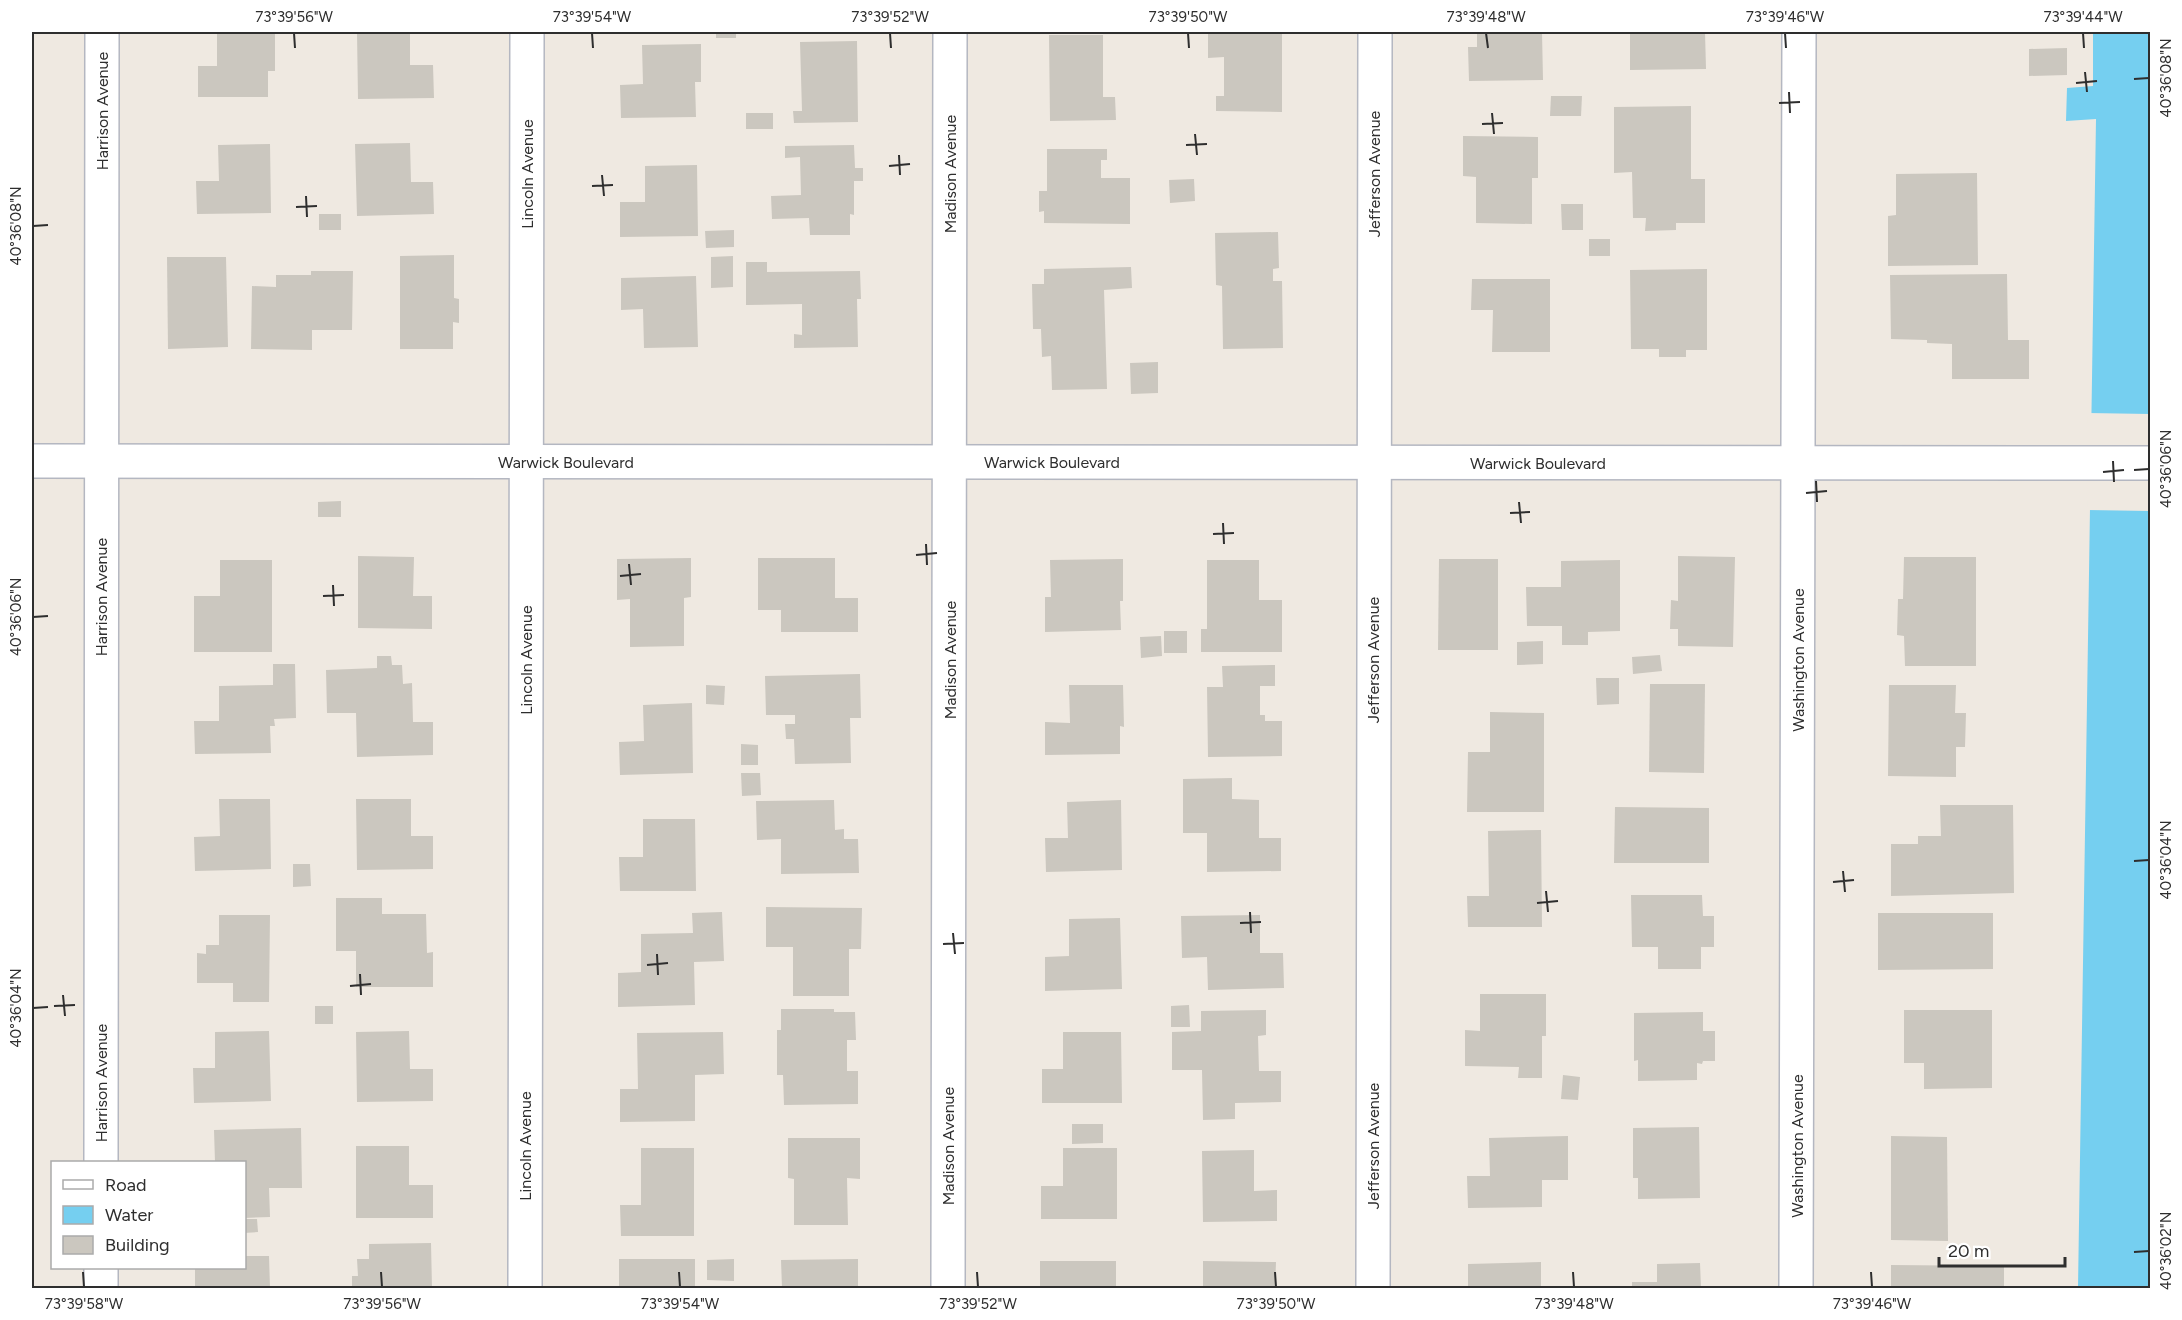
<svg xmlns="http://www.w3.org/2000/svg" width="2182" height="1320" font-family="Figtree,sans-serif">
	<style>
		.water { fill: #75cff0 }
		.pier { fill: #efe9e1 }
		.building { fill: #cbc7bf }
		.lines { fill: none; stroke-linecap: round; stroke-linejoin: round }
		.street-casing { stroke: #b4b7c1; stroke-width: 36 }
		.secondary-casing { stroke: #b4b7c1; stroke-width: 36 }
		.street { stroke: #fff; stroke-width: 33 }
		.secondary { stroke: #fff; stroke-width: 33 }
		.ticks { fill: none; stroke: #2e2e2e; stroke-width: 2 }
		.labels { text-anchor: middle; dominant-baseline: central; stroke-width: 4.5; stroke-linejoin: round; paint-order: stroke }
		.street-label { font-size: 16px; fill: #2e2e2e; stroke: #fff }
		.neatline { fill: none; stroke: #2e2e2e; stroke-width: 2 }
		.ticks-label { font-size: 15px; text-anchor: middle; fill: #2e2e2e }
	</style>
	<rect width="100%" height="100%" fill="#efe9e1"/>
	<path class="water" d="M 2093,32 L 2150,32 L 2150,1288 L 2078,1288 L 2096,119 L 2066,121 L 2067,88 L 2093,86 Z"/>
	<path class="pier" d="M 2088,413 L 2150,414 L 2150,511 L 2087,510 Z"/>
	<g class="building">
		<path d="M 217,32 L 275,32 L 275,71 L 268,71 L 268,97 L 198,97 L 198,66 L 217,66 Z"/>
		<path d="M 357,32 L 410,32 L 410,65 L 433,65 L 434,98 L 358,99 Z"/>
		<rect x="716" y="32" width="20" height="6"/>
		<path d="M 1208,32 L 1282,32 L 1282,112 L 1216,111 L 1216,96 L 1224,96 L 1224,57 L 1208,58 Z"/>
		<path d="M 1477,32 L 1542,32 L 1543,80 L 1469,81 L 1468,47 L 1477,47 Z"/>
		<path d="M 1630,32 L 1705,32 L 1706,69 L 1630,70 Z"/>
		<path d="M 1049,35 L 1103,35 L 1103,97 L 1115,97 L 1116,120 L 1050,121 Z"/>
		<path d="M 857,41 L 858,122 L 794,123 L 793,111 L 802,111 L 800,42 Z"/>
		<path d="M 701,44 L 701,82 L 695,82 L 696,117 L 621,118 L 620,85 L 643,84 L 642,45 Z"/>
		<path d="M 2067,48 L 2067,75 L 2029,76 L 2029,49 Z"/>
		<path d="M 1551,96 L 1582,96 L 1581,116 L 1550,116 Z"/>
		<path d="M 1691,106 L 1691,179 L 1705,179 L 1705,223 L 1676,223 L 1676,230 L 1645,231 L 1646,218 L 1633,218 L 1632,172 L 1614,173 L 1614,107 Z"/>
		<rect x="746" y="113" width="27" height="16"/>
		<path d="M 1463,136 L 1538,137 L 1538,178 L 1532,178 L 1532,224 L 1476,223 L 1476,177 L 1463,176 Z"/>
		<path d="M 410,143 L 411,182 L 433,182 L 434,214 L 357,216 L 355,144 Z"/>
		<path d="M 270,144 L 271,213 L 197,214 L 196,181 L 219,181 L 218,145 Z"/>
		<path d="M 854,145 L 855,168 L 863,168 L 863,181 L 854,181 L 854,215 L 850,214 L 850,235 L 810,235 L 809,218 L 772,219 L 771,196 L 801,195 L 800,157 L 785,158 L 785,146 Z"/>
		<path d="M 1047,149 L 1107,149 L 1107,160 L 1101,160 L 1101,178 L 1130,178 L 1130,224 L 1044,223 L 1044,211 L 1039,212 L 1039,191 L 1047,191 Z"/>
		<path d="M 697,165 L 698,236 L 620,237 L 620,202 L 645,202 L 645,166 Z"/>
		<path d="M 1977,173 L 1978,265 L 1888,266 L 1888,216 L 1896,215 L 1896,174 Z"/>
		<path d="M 1194,179 L 1195,201 L 1170,203 L 1169,180 Z"/>
		<path d="M 1561,204 L 1583,204 L 1583,230 L 1562,230 Z"/>
		<rect x="319" y="214" width="22" height="16"/>
		<path d="M 734,230 L 734,247 L 706,248 L 705,231 Z"/>
		<path d="M 1278,232 L 1279,268 L 1273,269 L 1273,281 L 1282,281 L 1283,348 L 1223,349 L 1222,286 L 1216,285 L 1215,233 Z"/>
		<rect x="1589" y="239" width="21" height="17"/>
		<path d="M 454,255 L 454,298 L 459,299 L 459,323 L 453,322 L 453,349 L 400,349 L 400,256 Z"/>
		<path d="M 733,256 L 733,287 L 711,288 L 711,257 Z"/>
		<path d="M 167,257 L 226,257 L 228,347 L 168,349 Z"/>
		<path d="M 746,262 L 767,262 L 767,272 L 860,271 L 861,299 L 857,299 L 858,347 L 794,348 L 794,334 L 802,335 L 802,304 L 746,305 Z"/>
		<path d="M 1131,267 L 1132,288 L 1104,290 L 1107,389 L 1052,390 L 1051,356 L 1042,357 L 1041,329 L 1033,329 L 1032,284 L 1044,284 L 1044,269 Z"/>
		<path d="M 1707,269 L 1707,350 L 1686,350 L 1686,357 L 1659,357 L 1659,349 L 1631,349 L 1630,270 Z"/>
		<path d="M 311,271 L 353,271 L 352,330 L 312,330 L 312,350 L 251,349 L 252,286 L 276,287 L 276,275 L 311,275 Z"/>
		<path d="M 2007,274 L 2008,340 L 2029,340 L 2029,379 L 1952,379 L 1952,344 L 1927,343 L 1927,340 L 1891,339 L 1890,275 Z"/>
		<path d="M 696,276 L 698,347 L 644,348 L 643,309 L 621,310 L 621,278 Z"/>
		<path d="M 1472,279 L 1550,279 L 1550,352 L 1492,352 L 1493,310 L 1471,310 Z"/>
		<path d="M 1158,362 L 1158,393 L 1131,394 L 1130,363 Z"/>
		<path d="M 341,501 L 341,517 L 318,517 L 318,502 Z"/>
		<path d="M 358,556 L 414,557 L 413,596 L 432,596 L 432,629 L 358,628 Z"/>
		<path d="M 1678,556 L 1735,557 L 1733,647 L 1678,646 L 1678,629 L 1670,629 L 1671,600 L 1678,601 Z"/>
		<path d="M 1904,557 L 1976,557 L 1976,666 L 1905,666 L 1904,636 L 1897,635 L 1898,599 L 1903,599 Z"/>
		<path d="M 691,558 L 691,597 L 684,598 L 684,646 L 630,647 L 630,599 L 617,600 L 617,559 Z"/>
		<path d="M 758,558 L 835,558 L 835,598 L 858,598 L 858,632 L 781,632 L 781,610 L 758,610 Z"/>
		<path d="M 1123,559 L 1123,601 L 1120,601 L 1121,630 L 1045,632 L 1045,597 L 1051,597 L 1050,560 Z"/>
		<path d="M 1439,559 L 1498,559 L 1498,650 L 1438,650 Z"/>
		<path d="M 220,560 L 272,560 L 272,652 L 194,652 L 194,596 L 220,596 Z"/>
		<path d="M 1207,560 L 1259,560 L 1259,600 L 1282,600 L 1282,652 L 1201,652 L 1201,629 L 1207,629 Z"/>
		<path d="M 1620,560 L 1620,631 L 1588,632 L 1588,645 L 1562,645 L 1562,626 L 1527,626 L 1526,587 L 1561,587 L 1561,561 Z"/>
		<rect x="1164" y="631" width="23" height="22"/>
		<path d="M 1161,636 L 1162,656 L 1141,658 L 1140,637 Z"/>
		<path d="M 1543,641 L 1543,664 L 1517,665 L 1517,642 Z"/>
		<path d="M 1660,655 L 1662,671 L 1633,674 L 1632,657 Z"/>
		<path d="M 377,656 L 391,656 L 392,665 L 402,665 L 403,684 L 412,683 L 413,722 L 433,722 L 433,755 L 357,757 L 356,713 L 327,713 L 326,670 L 377,668 Z"/>
		<path d="M 273,664 L 295,664 L 296,718 L 274,719 L 275,726 L 270,726 L 271,753 L 195,754 L 194,721 L 219,721 L 219,686 L 273,685 Z"/>
		<path d="M 1275,665 L 1275,686 L 1260,686 L 1260,715 L 1265,715 L 1265,721 L 1282,721 L 1282,756 L 1208,757 L 1207,687 L 1223,687 L 1222,666 Z"/>
		<path d="M 860,674 L 861,718 L 850,718 L 851,763 L 795,764 L 794,739 L 786,739 L 785,724 L 795,724 L 795,715 L 766,715 L 765,676 Z"/>
		<path d="M 1596,678 L 1619,678 L 1619,704 L 1597,705 Z"/>
		<path d="M 1650,684 L 1705,684 L 1704,773 L 1649,772 Z"/>
		<path d="M 706,685 L 725,686 L 724,705 L 706,704 Z"/>
		<path d="M 1069,685 L 1123,685 L 1124,727 L 1120,726 L 1120,754 L 1045,755 L 1045,722 L 1070,723 Z"/>
		<path d="M 1889,685 L 1956,685 L 1955,713 L 1966,713 L 1965,747 L 1956,747 L 1956,777 L 1888,776 Z"/>
		<path d="M 692,703 L 693,773 L 620,775 L 619,742 L 644,741 L 643,705 Z"/>
		<path d="M 1490,712 L 1544,713 L 1544,812 L 1467,812 L 1468,752 L 1490,752 Z"/>
		<path d="M 741,744 L 758,745 L 758,765 L 741,765 Z"/>
		<path d="M 741,773 L 760,773 L 761,795 L 742,796 Z"/>
		<path d="M 1232,778 L 1232,799 L 1259,800 L 1259,838 L 1281,838 L 1281,871 L 1207,872 L 1207,833 L 1183,833 L 1183,779 Z"/>
		<path d="M 219,799 L 270,799 L 271,869 L 195,871 L 194,837 L 220,836 Z"/>
		<path d="M 356,799 L 411,799 L 411,836 L 433,836 L 433,869 L 357,870 Z"/>
		<path d="M 834,800 L 835,830 L 844,829 L 844,839 L 858,839 L 859,873 L 781,874 L 781,839 L 757,840 L 756,801 Z"/>
		<path d="M 1121,800 L 1122,870 L 1046,872 L 1045,838 L 1068,838 L 1067,802 Z"/>
		<path d="M 1940,805 L 2013,805 L 2014,893 L 1891,896 L 1891,844 L 1918,844 L 1918,836 L 1941,836 Z"/>
		<path d="M 1615,807 L 1709,808 L 1709,863 L 1614,863 Z"/>
		<path d="M 643,819 L 695,819 L 696,891 L 620,891 L 619,857 L 643,857 Z"/>
		<path d="M 1541,830 L 1542,927 L 1468,927 L 1467,896 L 1489,896 L 1488,831 Z"/>
		<path d="M 293,864 L 310,864 L 311,886 L 293,887 Z"/>
		<path d="M 1631,895 L 1702,895 L 1703,916 L 1714,916 L 1714,947 L 1701,947 L 1701,969 L 1658,969 L 1658,947 L 1632,947 Z"/>
		<path d="M 336,898 L 382,898 L 382,914 L 426,914 L 427,953 L 433,952 L 433,987 L 356,987 L 356,951 L 336,951 Z"/>
		<path d="M 766,907 L 862,908 L 861,949 L 849,949 L 849,996 L 793,996 L 793,947 L 766,947 Z"/>
		<path d="M 722,912 L 724,961 L 694,962 L 695,1005 L 618,1007 L 618,973 L 641,972 L 641,934 L 693,933 L 692,913 Z"/>
		<path d="M 1878,913 L 1993,913 L 1993,969 L 1878,970 Z"/>
		<path d="M 219,915 L 270,915 L 269,1002 L 233,1002 L 233,983 L 197,983 L 197,953 L 206,954 L 206,945 L 219,945 Z"/>
		<path d="M 1260,915 L 1260,953 L 1283,953 L 1284,988 L 1208,990 L 1207,957 L 1182,958 L 1181,916 Z"/>
		<path d="M 1120,918 L 1122,989 L 1045,991 L 1045,957 L 1069,956 L 1069,919 Z"/>
		<path d="M 1480,994 L 1546,994 L 1546,1036 L 1542,1036 L 1542,1078 L 1518,1078 L 1519,1067 L 1465,1066 L 1465,1030 L 1480,1031 Z"/>
		<path d="M 1189,1005 L 1190,1027 L 1171,1027 L 1171,1006 Z"/>
		<rect x="315" y="1006" width="18" height="18"/>
		<path d="M 781,1009 L 834,1009 L 834,1012 L 855,1012 L 856,1040 L 847,1040 L 847,1071 L 858,1071 L 858,1104 L 784,1105 L 783,1075 L 777,1075 L 777,1030 L 781,1030 Z"/>
		<path d="M 1266,1010 L 1266,1035 L 1258,1036 L 1259,1071 L 1281,1071 L 1281,1102 L 1235,1103 L 1235,1119 L 1203,1120 L 1202,1070 L 1172,1070 L 1172,1032 L 1201,1031 L 1201,1011 Z"/>
		<path d="M 1904,1010 L 1992,1010 L 1992,1088 L 1924,1089 L 1924,1063 L 1904,1063 Z"/>
		<path d="M 1703,1012 L 1703,1031 L 1715,1031 L 1715,1061 L 1703,1061 L 1702,1064 L 1697,1063 L 1697,1080 L 1638,1081 L 1638,1060 L 1634,1061 L 1634,1013 Z"/>
		<path d="M 269,1031 L 271,1101 L 194,1103 L 193,1068 L 215,1068 L 215,1032 Z"/>
		<path d="M 409,1031 L 410,1069 L 433,1069 L 433,1101 L 357,1102 L 356,1032 Z"/>
		<path d="M 723,1032 L 724,1074 L 695,1075 L 695,1121 L 620,1122 L 620,1089 L 638,1089 L 637,1033 Z"/>
		<path d="M 1063,1032 L 1121,1032 L 1122,1103 L 1042,1103 L 1042,1069 L 1063,1069 Z"/>
		<path d="M 1563,1075 L 1580,1077 L 1578,1100 L 1561,1099 Z"/>
		<path d="M 1072,1124 L 1103,1124 L 1103,1143 L 1072,1144 Z"/>
		<path d="M 1699,1127 L 1700,1198 L 1638,1199 L 1638,1178 L 1633,1178 L 1633,1128 Z"/>
		<path d="M 301,1128 L 302,1188 L 269,1188 L 270,1217 L 244,1218 L 244,1162 L 215,1162 L 214,1130 Z"/>
		<path d="M 1568,1136 L 1568,1180 L 1542,1180 L 1542,1207 L 1468,1208 L 1467,1176 L 1490,1176 L 1489,1138 Z"/>
		<path d="M 1891,1136 L 1947,1137 L 1948,1241 L 1891,1240 Z"/>
		<path d="M 788,1138 L 860,1138 L 860,1179 L 847,1178 L 848,1225 L 794,1225 L 794,1179 L 788,1178 Z"/>
		<path d="M 356,1146 L 409,1146 L 409,1185 L 433,1185 L 433,1218 L 356,1218 Z"/>
		<path d="M 641,1148 L 694,1148 L 694,1236 L 621,1236 L 620,1205 L 641,1205 Z"/>
		<path d="M 1063,1148 L 1117,1148 L 1117,1219 L 1041,1219 L 1041,1186 L 1063,1186 Z"/>
		<path d="M 1254,1150 L 1254,1191 L 1277,1190 L 1277,1221 L 1203,1222 L 1202,1151 Z"/>
		<path d="M 244,1219 L 257,1219 L 258,1232 L 244,1233 Z"/>
		<path d="M 431,1243 L 432,1288 L 352,1288 L 352,1276 L 358,1276 L 357,1259 L 369,1259 L 369,1244 Z"/>
		<path d="M 244,1256 L 269,1256 L 270,1288 L 195,1288 L 195,1268 L 244,1268 Z"/>
		<rect x="619" y="1259" width="76" height="29"/>
		<path d="M 734,1259 L 734,1281 L 707,1280 L 707,1260 Z"/>
		<path d="M 858,1259 L 858,1288 L 782,1288 L 781,1260 Z"/>
		<rect x="1040" y="1261" width="76" height="27"/>
		<path d="M 1203,1261 L 1276,1262 L 1275,1288 L 1203,1288 Z"/>
		<path d="M 1541,1262 L 1541,1288 L 1468,1288 L 1468,1264 Z"/>
		<path d="M 1700,1263 L 1701,1288 L 1632,1288 L 1632,1282 L 1657,1282 L 1657,1264 Z"/>
		<path d="M 1891,1265 L 2004,1266 L 2004,1288 L 1891,1288 Z"/>
	</g>
	<g class="lines">
		<defs>
			<g id="street">
				<path d="M 101,1162 L 102,32"/>
				<path d="M 101,1288 L 101,1268"/>
				<path d="M 525,1288 L 527,32"/>
				<path d="M 948,1288 L 950,32"/>
				<path d="M 1373,1288 L 1375,32"/>
				<path d="M 1796,1288 L 1799,32"/>
			</g>
			<path id="secondary" d="M 32,461 L 2150,463"/>
		</defs>
		<use href="#street" class="street-casing"/>
		<use href="#secondary" class="secondary-casing"/>
		<use href="#street" class="street"/>
		<use href="#secondary" class="secondary"/>
	</g>
	<path class="ticks" d="M 294,33 L 295,48M 592,33 L 593,48M 890,33 L 891,48M 1188,33 L 1189,48M 1486,33 L 1488,48M 1785,33 L 1786,48M 2083,33 L 2084,48M 2085,72 L 2087,92M 2134,79 L 2149,78M 2076,83 L 2097,81M 1789,92 L 1790,113M 1779,103 L 1800,102M 1492,113 L 1494,134M 1482,124 L 1503,123M 1195,134 L 1197,155M 1186,145 L 1207,144M 899,155 L 900,175M 889,166 L 910,164M 602,175 L 604,196M 592,186 L 613,185M 306,196 L 307,217M 296,207 L 317,206M 33,226 L 48,225M 2113,461 L 2114,482M 2134,470 L 2149,469M 2103,472 L 2124,470M 1816,481 L 1817,502M 1806,493 L 1827,491M 1519,502 L 1521,523M 1510,513 L 1530,512M 1223,523 L 1224,544M 1213,534 L 1234,533M 926,544 L 927,565M 916,555 L 937,553M 629,564 L 631,585M 620,576 L 641,574M 333,585 L 334,606M 323,596 L 344,595M 33,617 L 48,616M 2134,861 L 2149,860M 1843,871 L 1845,892M 1833,882 L 1854,880M 1546,891 L 1548,912M 1537,903 L 1558,901M 1250,912 L 1251,933M 1240,923 L 1261,922M 953,933 L 955,954M 943,944 L 964,943M 657,954 L 658,975M 647,965 L 668,963M 360,974 L 361,995M 350,986 L 371,984M 63,995 L 65,1016M 54,1006 L 75,1005M 33,1008 L 48,1007M 2134,1252 L 2149,1251M 83,1272 L 84,1287M 381,1272 L 382,1287M 679,1272 L 680,1287M 977,1272 L 978,1287M 1275,1272 L 1276,1287M 1573,1272 L 1574,1287M 1871,1272 L 1872,1287"/>
	<g class="labels">
		<g class="street-label">
			<text transform="translate(102 111) rotate(-90)">Harrison Avenue</text>
			<text transform="translate(527 174) rotate(-90)">Lincoln Avenue</text>
			<text transform="translate(950 174) rotate(-90)">Madison Avenue</text>
			<text transform="translate(1374 174) rotate(-90)">Jefferson Avenue</text>
			<text x="566" y="462">Warwick Boulevard</text>
			<text x="1052" y="462">Warwick Boulevard</text>
			<text x="1538" y="463">Warwick Boulevard</text>
			<text transform="translate(101 597) rotate(-90)">Harrison Avenue</text>
			<text transform="translate(526 660) rotate(-90)">Lincoln Avenue</text>
			<text transform="translate(950 660) rotate(-90)">Madison Avenue</text>
			<text transform="translate(1373 660) rotate(-90)">Jefferson Avenue</text>
			<text transform="translate(1798 660) rotate(-90)">Washington Avenue</text>
			<text transform="translate(101 1083) rotate(-90)">Harrison Avenue</text>
			<text transform="translate(525 1146) rotate(-90)">Lincoln Avenue</text>
			<text transform="translate(948 1146) rotate(-90)">Madison Avenue</text>
			<text transform="translate(1373 1146) rotate(-90)">Jefferson Avenue</text>
			<text transform="translate(1797 1146) rotate(-90)">Washington Avenue</text>
		</g>
	</g>
	<rect width="2182" height="1320" fill="none" stroke="#ffffff" stroke-width="66"/>
	<rect x="51" y="1161" width="195" height="108" fill="#ffffff" stroke="#ababab" stroke-width="1.5"/>
	<rect x="63" y="1180" width="30" height="9" fill="#ffffff" stroke="#ababab" stroke-width="1.5"/>
	<text x="105" y="1191" font-size="18" fill="#2e2e2e">Road</text>
	<rect x="63" y="1206" width="30" height="18" fill="#75cff0" stroke="#ababab" stroke-width="1.5"/>
	<text x="105" y="1221" font-size="18" fill="#2e2e2e">Water</text>
	<rect x="63" y="1236" width="30" height="18" fill="#cbc7bf" stroke="#ababab" stroke-width="1.5"/>
	<text x="105" y="1251" font-size="18" fill="#2e2e2e">Building</text>
	<path d="M1939 1257v9h126v-9" fill="none" stroke="#2e2e2e" stroke-width="3"/>
	<text x="1948" y="1257" font-size="18" fill="#2e2e2e" stroke="#ffffff" stroke-width="4.5" paint-order="stroke">20 m</text>
	<rect x="33" y="33" width="2116" height="1254" class="neatline"/>
	<g class="ticks-label">
		<text x="294" y="22">73°39'56"W</text>
		<text x="592" y="22">73°39'54"W</text>
		<text x="890" y="22">73°39'52"W</text>
		<text x="1188" y="22">73°39'50"W</text>
		<text x="1486" y="22">73°39'48"W</text>
		<text x="1785" y="22">73°39'46"W</text>
		<text x="2083" y="22">73°39'44"W</text>
		<text transform="translate(2166 78) rotate(-90)" y="5">40°36'08"N</text>
		<text transform="translate(16 226) rotate(-90)" y="5">40°36'08"N</text>
		<text transform="translate(2166 469) rotate(-90)" y="5">40°36'06"N</text>
		<text transform="translate(16 617) rotate(-90)" y="5">40°36'06"N</text>
		<text transform="translate(2166 860) rotate(-90)" y="5">40°36'04"N</text>
		<text transform="translate(16 1008) rotate(-90)" y="5">40°36'04"N</text>
		<text transform="translate(2166 1251) rotate(-90)" y="5">40°36'02"N</text>
		<text x="84" y="1309">73°39'58"W</text>
		<text x="382" y="1309">73°39'56"W</text>
		<text x="680" y="1309">73°39'54"W</text>
		<text x="978" y="1309">73°39'52"W</text>
		<text x="1276" y="1309">73°39'50"W</text>
		<text x="1574" y="1309">73°39'48"W</text>
		<text x="1872" y="1309">73°39'46"W</text>
	</g>
</svg>
